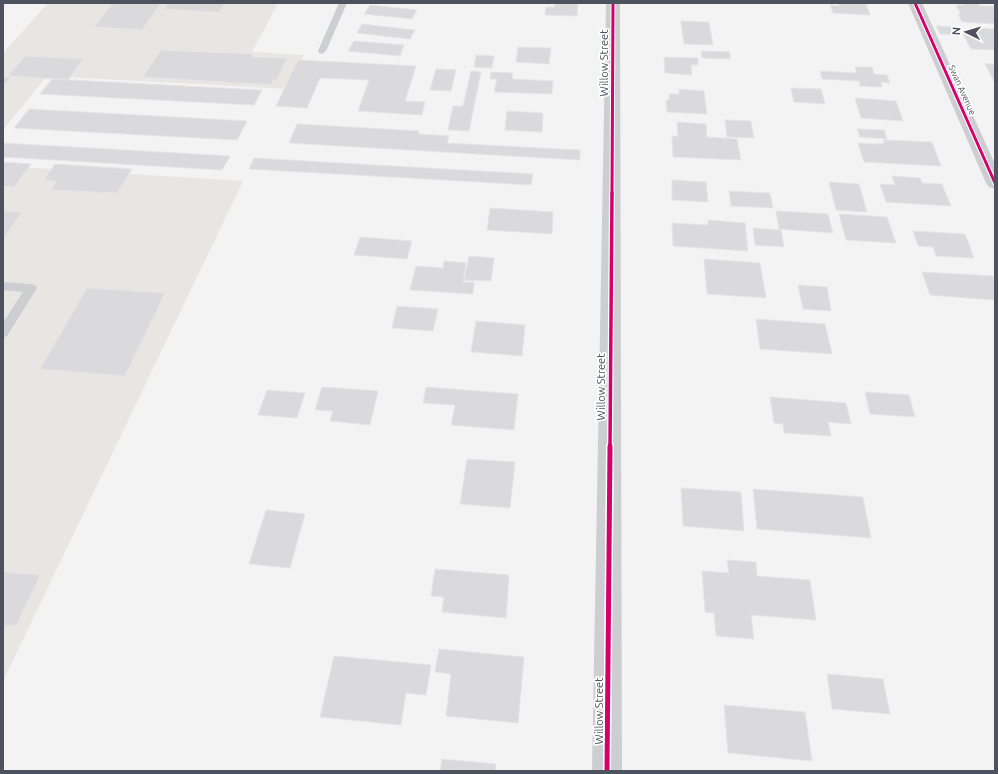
<svg xmlns="http://www.w3.org/2000/svg" width="998" height="774" font-family="Ubuntu,sans-serif">
	<style>
		.commercial { fill: #e7e6e2 }
		.building { fill: #dadadc; stroke: #e5e5e6 }
		.lines { fill: none; stroke-linecap: round; stroke-linejoin: round }
		.service { fill: #cdced1; fill-rule: evenodd }
		.minor { fill: #cdced1; fill-rule: evenodd }
		.cycleway-far2-casing { stroke: #fff; stroke-width: 5 }
		.cycleway-far1-casing { stroke: #fff; stroke-width: 6 }
		.cycleway-casing { stroke: #fff; stroke-width: 8 }
		.cycleway-far2 { stroke: #d6006c; stroke-width: 3 }
		.cycleway-far1 { stroke: #d6006c; stroke-width: 3.5 }
		.cycleway { stroke: #d6006c; stroke-width: 5 }
		.labels { text-anchor: middle; dominant-baseline: central; stroke-width: 3.5; stroke-linejoin: round; paint-order: stroke }
		.far-street-label { font-size: 9px; fill: #4c525e; stroke: #fff }
		.street-label { font-size: 11px; fill: #4c525e; stroke: #fff }
	</style>
	<rect width="100%" height="100%" fill="#f4f3f3"/>
	<g class="commercial">
		<path d="M 48,3 L 278,3 L 252,52 L 304,55 L 287,89 L 47,76 L 3,130 L 3,53 Z"/>
		<path d="M 3,166 L 243,181 L 3,681 Z"/>
	</g>
	<g class="building">
		<path d="M 113,3 L 161,3 L 142,30 L 94,27 Z"/>
		<path d="M 168,3 L 225,3 L 219,12 L 164,9 Z"/>
		<path d="M 555,3 L 578,3 L 577,16 L 545,15 L 546,7 L 554,7 Z"/>
		<path d="M 838,3 L 866,3 L 870,15 L 833,13 L 830,5 L 839,6 Z"/>
		<path d="M 962,3 L 978,3 L 980,6 L 995,6 L 995,24 L 962,22 L 958,14 L 961,15 L 956,5 L 964,5 Z"/>
		<path d="M 370,5 L 417,10 L 412,19 L 364,14 Z"/>
		<path d="M 681,21 L 709,22 L 713,45 L 684,44 Z"/>
		<path d="M 362,24 L 415,30 L 410,39 L 357,33 Z"/>
		<path d="M 936,26 L 957,27 L 961,35 L 940,34 Z"/>
		<path d="M 974,28 L 995,29 L 995,50 L 971,49 L 963,34 L 978,35 Z"/>
		<path d="M 354,41 L 404,45 L 400,56 L 348,51 Z"/>
		<path d="M 518,47 L 551,48 L 549,64 L 516,62 Z"/>
		<path d="M 161,50 L 253,54 L 252,57 L 287,58 L 277,80 L 274,80 L 271,85 L 143,77 Z"/>
		<path d="M 701,51 L 730,52 L 730,59 L 702,58 Z"/>
		<path d="M 476,55 L 494,56 L 492,68 L 474,67 Z"/>
		<path d="M 25,56 L 83,59 L 68,80 L 8,76 Z"/>
		<path d="M 664,57 L 698,58 L 698,65 L 691,65 L 692,75 L 665,73 Z"/>
		<path d="M 298,60 L 416,66 L 405,101 L 425,102 L 422,115 L 358,111 L 369,80 L 320,78 L 307,108 L 276,106 Z"/>
		<path d="M 985,64 L 995,64 L 995,83 Z"/>
		<path d="M 855,67 L 872,67 L 874,74 L 887,75 L 890,83 L 881,82 L 882,87 L 860,86 L 859,81 L 822,79 L 820,71 L 857,73 Z"/>
		<path d="M 436,69 L 456,70 L 451,91 L 430,90 Z"/>
		<path d="M 471,71 L 481,72 L 469,131 L 448,130 L 453,106 L 463,106 Z"/>
		<path d="M 491,72 L 513,73 L 512,79 L 553,81 L 552,94 L 494,92 L 497,79 L 490,79 Z"/>
		<path d="M 3,77 L 11,77 L 3,86 Z"/>
		<path d="M 52,79 L 262,90 L 254,105 L 40,94 Z"/>
		<path d="M 791,88 L 821,89 L 825,104 L 794,102 Z"/>
		<path d="M 679,89 L 704,91 L 707,114 L 667,112 L 666,100 L 669,100 L 669,94 L 679,94 Z"/>
		<path d="M 855,98 L 896,101 L 903,121 L 861,118 Z"/>
		<path d="M 29,109 L 247,121 L 237,140 L 14,128 Z"/>
		<path d="M 507,111 L 543,113 L 542,132 L 505,130 Z"/>
		<path d="M 725,120 L 751,121 L 754,138 L 727,137 Z"/>
		<path d="M 677,122 L 706,124 L 707,137 L 737,139 L 741,160 L 673,157 L 672,136 L 678,136 Z"/>
		<path d="M 297,124 L 419,131 L 418,134 L 449,136 L 447,143 L 580,150 L 580,160 L 289,143 Z"/>
		<path d="M 857,129 L 884,130 L 887,139 L 860,137 Z"/>
		<path d="M 883,140 L 932,142 L 941,166 L 864,162 L 858,143 L 884,144 Z"/>
		<path d="M 3,143 L 230,156 L 222,170 L 3,157 Z"/>
		<path d="M 254,158 L 533,174 L 531,185 L 249,169 Z"/>
		<path d="M 3,162 L 31,164 L 14,187 L 3,186 Z"/>
		<path d="M 55,164 L 132,169 L 117,193 L 51,190 L 57,181 L 44,180 Z"/>
		<path d="M 892,176 L 920,178 L 922,183 L 942,184 L 951,206 L 886,202 L 880,184 L 895,185 Z"/>
		<path d="M 672,180 L 706,182 L 708,202 L 672,200 Z"/>
		<path d="M 829,182 L 859,184 L 867,212 L 836,210 Z"/>
		<path d="M 729,191 L 770,193 L 773,208 L 731,206 Z"/>
		<path d="M 490,208 L 553,212 L 552,234 L 487,230 Z"/>
		<path d="M 3,211 L 22,212 L 3,239 Z"/>
		<path d="M 776,211 L 828,214 L 833,233 L 779,229 Z"/>
		<path d="M 839,214 L 887,217 L 896,243 L 846,240 Z"/>
		<path d="M 708,220 L 745,223 L 748,251 L 673,246 L 672,223 L 708,225 Z"/>
		<path d="M 753,228 L 781,230 L 784,247 L 755,245 Z"/>
		<path d="M 913,231 L 965,234 L 974,258 L 936,256 L 933,247 L 918,246 Z"/>
		<path d="M 360,237 L 412,241 L 407,259 L 354,255 Z"/>
		<path d="M 469,256 L 494,258 L 491,281 L 464,280 Z"/>
		<path d="M 704,259 L 760,263 L 766,298 L 707,294 Z"/>
		<path d="M 444,261 L 466,263 L 463,282 L 474,282 L 473,294 L 410,290 L 416,266 L 443,268 Z"/>
		<path d="M 922,272 L 993,276 L 995,282 L 995,300 L 930,295 Z"/>
		<path d="M 798,285 L 827,287 L 831,311 L 803,309 Z"/>
		<path d="M 87,288 L 165,293 L 125,376 L 40,369 Z"/>
		<path d="M 397,306 L 438,309 L 433,331 L 392,328 Z"/>
		<path d="M 756,319 L 825,324 L 832,354 L 760,349 Z"/>
		<path d="M 476,321 L 525,325 L 522,356 L 471,352 Z"/>
		<path d="M 322,387 L 378,391 L 370,425 L 330,421 L 333,411 L 315,410 Z"/>
		<path d="M 426,387 L 518,394 L 514,430 L 451,425 L 455,405 L 423,403 Z"/>
		<path d="M 267,390 L 305,393 L 297,418 L 258,415 Z"/>
		<path d="M 865,392 L 909,395 L 915,417 L 870,414 Z"/>
		<path d="M 770,397 L 846,403 L 851,424 L 828,422 L 831,436 L 784,433 L 783,424 L 774,423 Z"/>
		<path d="M 467,459 L 515,462 L 510,508 L 460,504 Z"/>
		<path d="M 681,488 L 741,492 L 744,531 L 683,526 Z"/>
		<path d="M 753,489 L 863,497 L 871,538 L 757,529 Z"/>
		<path d="M 266,510 L 305,514 L 290,568 L 249,564 Z"/>
		<path d="M 727,560 L 756,562 L 757,576 L 810,580 L 816,620 L 751,615 L 754,639 L 716,636 L 714,613 L 705,612 L 702,571 L 729,573 Z"/>
		<path d="M 435,569 L 509,575 L 506,618 L 442,612 L 444,597 L 431,596 Z"/>
		<path d="M 3,572 L 40,575 L 16,626 L 3,625 Z"/>
		<path d="M 439,649 L 524,657 L 518,723 L 446,716 L 451,674 L 435,672 Z"/>
		<path d="M 334,656 L 431,665 L 426,695 L 406,693 L 401,725 L 320,717 Z"/>
		<path d="M 827,674 L 883,679 L 890,714 L 832,709 Z"/>
		<path d="M 724,705 L 805,712 L 812,761 L 728,753 Z"/>
		<path d="M 442,759 L 496,764 L 495,771 L 440,771 Z"/>
	</g>
	<g class="lines">
		<g class="service">
			<path d="M 339,3 L 347,3 L 326,51 L 322,54 L 319,53 L 318,51 Z"/>
			<path d="M 3,282 L 31,284 L 35,285 L 37,288 L 7,336 L 3,338 L 3,323 L 23,292 L 3,290 Z"/>
		</g>
		<g class="minor">
			<path d="M 606,3 L 620,3 L 622,771 L 592,771 Z"/>
			<path d="M 908,3 L 922,3 L 995,164 L 995,189 L 989,187 L 986,183 Z"/>
		</g>
		<defs>
			<g id="cycleway-far2">
				<path d="M 915,3 L 995,183"/>
				<path d="M 612,194 L 613,3"/>
			</g>
			<path id="cycleway-far1" d="M 610,447 L 612,193"/>
			<path id="cycleway" d="M 607,771 L 610,446"/>
		</defs>
		<use href="#cycleway-far2" class="cycleway-far2-casing"/>
		<use href="#cycleway-far1" class="cycleway-far1-casing"/>
		<use href="#cycleway" class="cycleway-casing"/>
		<use href="#cycleway-far2" class="cycleway-far2"/>
		<use href="#cycleway-far1" class="cycleway-far1"/>
		<use href="#cycleway" class="cycleway"/>
	</g>
	<g class="labels">
		<g class="far-street-label">
			<text transform="translate(962 90) rotate(66)">Swan Avenue</text>
		</g>
		<g class="street-label">
			<text transform="translate(604 63) rotate(-90)">Willow Street</text>
			<text transform="translate(601 387) rotate(-90)">Willow Street</text>
			<text transform="translate(599 711) rotate(-90)">Willow Street</text>
		</g>
	</g>
	<rect width="998" height="774" fill="none" stroke="#4c525e" stroke-width="8"/>
	<g transform="translate(966 32) rotate(275)" stroke="#ffffff" stroke-width="3" paint-order="stroke">
	<path d="M0-3L7 15L0 10L-7 15Z" fill="#4c525e"/>
	<text y="-6" font-size="11" font-weight="bold" text-anchor="middle" fill="#4c525e">N</text>
	</g>
</svg>
